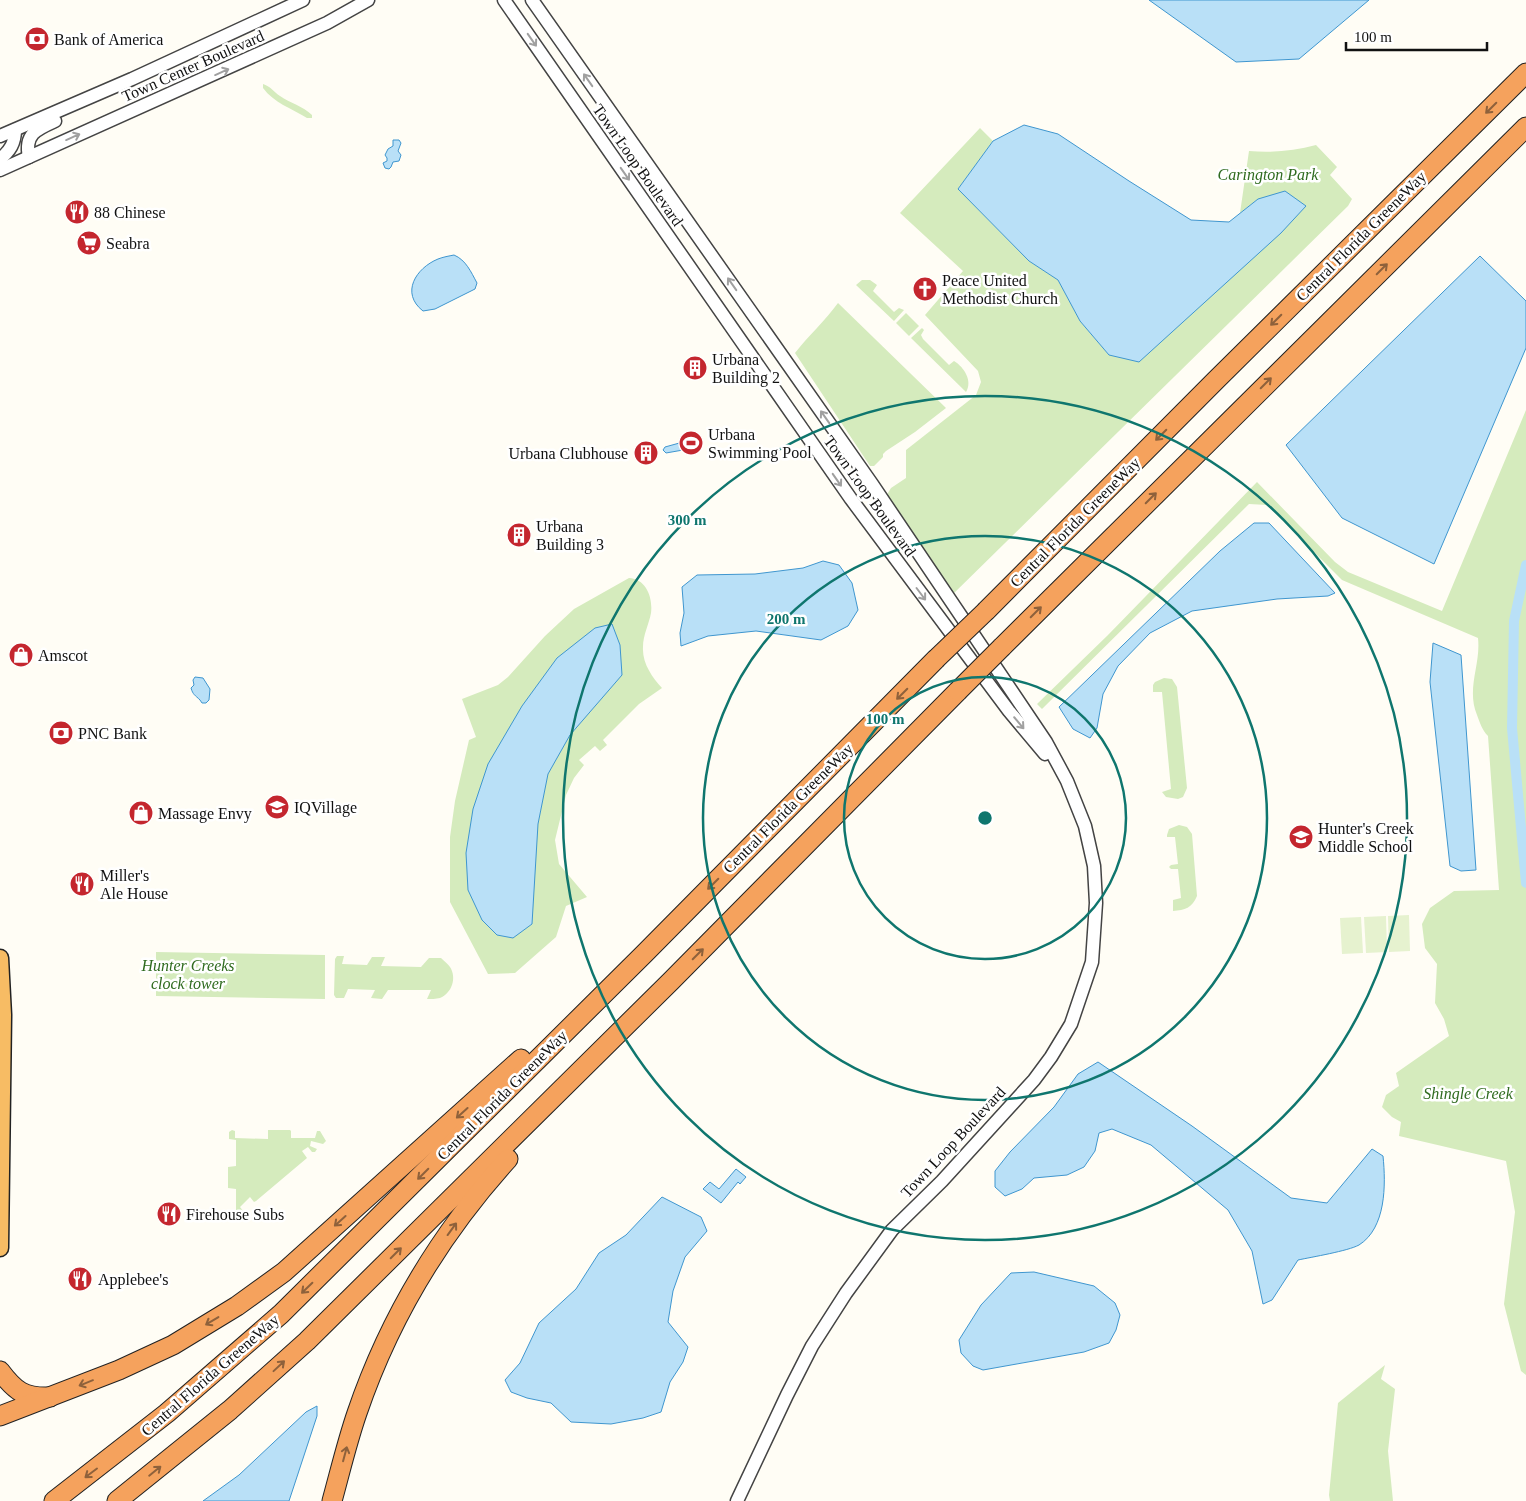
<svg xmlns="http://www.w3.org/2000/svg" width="1526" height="1501" font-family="'Times New Roman',serif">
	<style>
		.green { fill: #d5ebbd }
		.pitch { fill: #e6f2cf }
		.water { fill: #b9e0f7; stroke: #3f96cf }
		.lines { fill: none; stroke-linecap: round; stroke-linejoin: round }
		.canal { stroke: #b9e0f7; stroke-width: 10 }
		.tertiary-casing { stroke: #444; stroke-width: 15 }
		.trunk-casing { stroke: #222; stroke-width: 19 }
		.motorway-casing { stroke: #222; stroke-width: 21 }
		.tertiary { stroke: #fff; stroke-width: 12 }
		.trunk { stroke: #f7bc64; stroke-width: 16 }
		.motorway { stroke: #f5a25d; stroke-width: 19 }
		.motorway-bridge-casing { stroke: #222; stroke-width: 21; stroke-linecap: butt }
		.motorway-bridge { stroke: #f5a25d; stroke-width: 19 }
		.oneway { stroke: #a0a0a0 }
		.oneway2 { stroke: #8e613b }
		.ring { fill: none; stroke: #0f766e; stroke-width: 2.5 }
		.labels { text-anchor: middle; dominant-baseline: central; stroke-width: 5; stroke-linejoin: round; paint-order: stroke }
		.poi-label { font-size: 16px; fill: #111; stroke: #fff; text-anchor: start }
		.street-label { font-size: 16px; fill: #111; stroke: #fff }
		.park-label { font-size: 16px; font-style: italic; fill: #2f6b1f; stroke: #fff }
		.centre { fill: #0f766e; stroke: #fff; stroke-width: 2.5 }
		.ring-label { font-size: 15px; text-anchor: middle; font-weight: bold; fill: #0f766e; stroke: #fff; stroke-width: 5; stroke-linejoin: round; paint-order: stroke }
	</style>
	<rect width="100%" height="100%" fill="#fffdf5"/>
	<g class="green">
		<path d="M 263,84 C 270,86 274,92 280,96 C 290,103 303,106 312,115 L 312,118 L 307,118 C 291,108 274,103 263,88 Z"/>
		<path d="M 980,128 L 993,141 L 958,189 L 1029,261 L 1058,280 L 1080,321 L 1109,355 L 1258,199 L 1240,213 L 1249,151 C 1272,153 1294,151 1316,145 L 1337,167 L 1330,175 L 1352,199 L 1348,206 L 949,598 L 883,501 L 891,488 L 906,478 L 906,450 L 976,395 L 981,382 L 978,371 L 925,315 L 963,271 L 900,213 Z"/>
		<path d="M 862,280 L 870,280 L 877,285 L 873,291 L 894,312 L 899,308 L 904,310 L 894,321 L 856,285 Z"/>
		<path d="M 838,303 L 946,408 L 915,432 L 886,451 L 883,454 L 883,457 L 874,466 L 870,466 L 795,353 C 808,336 825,321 838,303 Z"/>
		<path d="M 906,313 L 919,326 L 909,336 L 896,323 Z"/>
		<path d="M 922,328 L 924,330 L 921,335 L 923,339 L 949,365 L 954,361 C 964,367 973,381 966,392 L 911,338 Z"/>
		<path d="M 1526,410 L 1526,1375 L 1521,1371 L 1504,1304 L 1515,1212 L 1506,1161 L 1399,1136 L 1401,1122 L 1392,1117 L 1382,1107 L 1386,1095 L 1399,1086 L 1396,1073 L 1449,1036 L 1444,1019 L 1435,1003 L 1437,964 L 1425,948 L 1422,924 L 1430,908 L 1454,891 L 1499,890 L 1488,736 C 1482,730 1480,723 1477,715 C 1466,688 1481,665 1478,638 L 1342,580 L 1267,505 L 1249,504 L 1042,709 L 1037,704 L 1108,635 L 1257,482 L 1335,562 L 1348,572 L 1442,611 Z"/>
		<path d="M 629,578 C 646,579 653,597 651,613 C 649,624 643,635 643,647 C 642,663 652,677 662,688 L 639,704 L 603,740 L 607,745 L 600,751 L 595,746 L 579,760 L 584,765 L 574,778 L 566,795 L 555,840 L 559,864 L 587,897 L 566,906 L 556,937 L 515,973 L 488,974 L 450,902 L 450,837 L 455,801 L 469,740 L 476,737 L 462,699 L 498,685 L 508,677 L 545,636 L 574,609 Z"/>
		<path d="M 1164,678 L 1172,679 L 1177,687 L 1187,788 L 1183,797 L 1178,799 L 1166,797 L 1162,792 L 1171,789 L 1162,692 L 1153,692 L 1153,685 L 1155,682 Z"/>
		<path d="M 1179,825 L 1187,827 L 1192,834 L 1197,896 C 1192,908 1185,910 1173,911 L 1173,900 L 1181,898 L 1178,869 L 1171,869 L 1169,867 L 1171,865 L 1178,864 L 1175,837 L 1167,837 L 1167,835 L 1169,829 Z"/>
		<path d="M 156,952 L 325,955 L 325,999 L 156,996 Z"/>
		<path d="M 337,956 L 344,956 L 342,964 L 367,965 L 372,957 L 385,957 L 381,966 L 421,967 L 429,958 L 441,958 C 444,961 448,964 450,967 C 457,978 452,993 440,998 C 436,999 431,999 427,999 L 431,990 L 388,990 L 382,999 L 371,998 L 375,990 L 348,989 L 344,998 L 336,998 L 334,995 L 335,959 Z"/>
		<path d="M 232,1130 L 235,1131 L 235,1138 L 268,1139 L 268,1130 L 290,1130 L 291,1131 L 291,1138 L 315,1138 L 317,1131 L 320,1131 L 326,1141 L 323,1144 L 311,1141 L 310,1146 L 317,1149 L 315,1152 L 312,1152 L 308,1147 L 302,1151 L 307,1158 L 256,1201 L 254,1202 L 250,1197 L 240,1207 L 244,1212 L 235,1220 L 230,1221 L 228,1219 L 229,1216 L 236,1215 L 236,1189 L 228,1188 L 228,1167 L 236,1166 L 236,1140 L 229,1139 L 229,1132 Z"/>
		<path d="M 1385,1365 L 1381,1379 L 1395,1389 L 1388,1451 L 1393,1501 L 1330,1501 L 1329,1495 L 1338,1403 Z"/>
	</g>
	<g class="pitch">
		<path d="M 1409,915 L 1410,951 L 1389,952 L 1388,916 Z"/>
		<path d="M 1386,916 L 1387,952 L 1366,953 L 1364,917 Z"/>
		<path d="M 1361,917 L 1363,953 L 1342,954 L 1340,918 Z"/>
	</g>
	<g class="water">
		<path d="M 1149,0 L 1369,0 L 1299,59 L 1236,62 Z"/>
		<path d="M 1024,125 L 1058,134 L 1129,181 L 1191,220 L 1229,222 L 1258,199 L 1285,191 L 1306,206 L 1281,233 L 1139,362 L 1109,355 L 1080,321 L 1058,280 L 1029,261 L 958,189 L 993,141 Z"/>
		<path d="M 393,140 L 399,140 L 401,143 L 398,151 L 401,155 L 399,161 L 393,162 L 391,167 L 389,169 L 385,168 L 383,163 L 387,161 L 387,158 L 385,155 L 388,149 L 393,146 Z"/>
		<path d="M 454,255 C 466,260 471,272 477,283 L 475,289 L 435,309 L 423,311 C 400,293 416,268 438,259 C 443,257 449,256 454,255 Z"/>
		<path d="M 1480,256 L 1526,301 L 1526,348 L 1434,564 L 1342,518 L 1286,445 Z"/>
		<path d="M 692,432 L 697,434 L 701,439 L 700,447 L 666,453 L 663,450 L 665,447 L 683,442 L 687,434 Z"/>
		<path d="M 1254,523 L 1269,523 L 1335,593 L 1328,596 L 1277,599 L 1192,611 L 1150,633 L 1118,666 L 1103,694 L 1097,728 L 1090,738 L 1073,729 L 1059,707 L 1220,551 Z"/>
		<path d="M 823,561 L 839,565 L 852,583 L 858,610 L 848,626 L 821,640 L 756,631 L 708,636 L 681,646 L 680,633 L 684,613 L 682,587 L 697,575 L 755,574 L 803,568 Z"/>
		<path d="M 612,624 L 620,645 L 622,675 L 570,735 L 548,774 L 538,824 L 532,924 L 513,938 L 497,935 L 482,920 L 468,890 L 466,853 L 473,809 L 488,764 L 522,706 L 557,658 L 595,628 Z"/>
		<path d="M 1433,643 L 1461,655 L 1476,870 L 1461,871 L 1450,866 L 1430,682 Z"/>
		<path d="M 195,677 L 203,678 L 210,689 L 209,700 L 206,703 L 202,703 L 200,700 C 195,695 193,695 191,688 L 194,685 L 193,680 Z"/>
		<path d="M 1098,1062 L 1192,1126 L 1291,1198 L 1327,1203 L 1372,1149 L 1383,1156 C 1386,1185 1386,1228 1359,1245 C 1348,1251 1312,1257 1298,1260 L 1272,1300 L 1263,1304 L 1252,1251 L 1228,1210 L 1151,1145 L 1112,1129 L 1099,1133 L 1095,1151 L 1084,1167 L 1067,1175 L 1034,1178 L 1022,1189 L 1005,1196 L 995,1187 L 995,1171 L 1010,1152 L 1054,1107 L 1078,1074 Z"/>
		<path d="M 736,1169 L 746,1177 L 740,1184 L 738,1182 L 721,1203 L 703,1189 L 710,1182 L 719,1189 Z"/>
		<path d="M 662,1197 L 701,1217 L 707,1231 L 685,1257 L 673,1291 L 668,1322 L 688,1347 L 683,1362 L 670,1382 L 661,1412 L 643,1418 L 611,1424 L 571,1422 L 551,1403 L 527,1398 L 511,1392 L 505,1380 L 520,1363 L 539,1323 L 576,1289 L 599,1253 L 626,1235 Z"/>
		<path d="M 1034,1272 L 1094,1286 L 1115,1303 L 1120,1315 L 1116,1330 L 1109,1343 L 1084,1352 L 983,1370 L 973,1366 L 961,1353 L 959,1340 L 981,1305 L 1011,1273 Z"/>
		<path d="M 317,1406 L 317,1416 L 289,1501 L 203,1501 L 239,1475 L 306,1412 Z"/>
	</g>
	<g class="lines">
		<path class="canal" d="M 1526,565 L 1514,621 L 1512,728 L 1526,883"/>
		<defs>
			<g id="tertiary">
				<path d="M 504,0 L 851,499 L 1009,711 L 1045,754"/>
				<path d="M 532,0 L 872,484 L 1046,742 L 1067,781 L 1085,826 L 1094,866 L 1096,903 L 1092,962 L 1071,1024 L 1051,1057 L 1034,1080 L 942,1181 L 892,1230 L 846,1293 L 812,1346 L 787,1395 L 737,1501"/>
				<path d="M 0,136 L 132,79 L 303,0"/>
				<path d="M 29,157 C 24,134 37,129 55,121"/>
				<path d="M 0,159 C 10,151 15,143 15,130"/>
				<path d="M 0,170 L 327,23 L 368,0"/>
			</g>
			<path id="trunk" d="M 0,958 L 3,1015 L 0,1248"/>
			<g id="motorway">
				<path d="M 986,611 L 1215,381 L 1526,73"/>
				<path d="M 1002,647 L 1526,127"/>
				<path d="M 0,1371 C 15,1391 24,1398 50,1397"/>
				<path d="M 0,1416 L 119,1370 L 173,1345 L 237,1306 L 284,1272 L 521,1059"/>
				<path d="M 54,1501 L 167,1413 L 281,1314 L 644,954 L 936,659"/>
				<path d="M 117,1501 L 230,1410 L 307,1341 L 671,981 L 958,691"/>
				<path d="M 332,1501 C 340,1472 347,1442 357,1413 C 389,1319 441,1233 508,1159"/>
			</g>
		</defs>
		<use href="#tertiary" class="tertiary-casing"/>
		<use href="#trunk" class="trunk-casing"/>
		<use href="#motorway" class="motorway-casing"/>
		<use href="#tertiary" class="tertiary"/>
		<use href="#trunk" class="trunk"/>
		<use href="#motorway" class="motorway"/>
		<defs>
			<g id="motorway-bridge">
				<path d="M 936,659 L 986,611"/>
				<path d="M 958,691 L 1002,647"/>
			</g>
		</defs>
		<use href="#motorway-bridge" class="motorway-bridge-casing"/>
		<use href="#motorway-bridge" class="motorway-bridge"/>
	</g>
	<defs><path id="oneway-shaft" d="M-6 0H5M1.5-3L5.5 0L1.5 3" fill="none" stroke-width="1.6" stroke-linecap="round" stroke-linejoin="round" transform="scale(1.25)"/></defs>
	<g class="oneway">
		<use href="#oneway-shaft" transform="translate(532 40) rotate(55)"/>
		<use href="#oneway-shaft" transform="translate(222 72) rotate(-24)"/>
		<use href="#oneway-shaft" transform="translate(588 80) rotate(-125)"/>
		<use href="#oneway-shaft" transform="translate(73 137) rotate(-24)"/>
		<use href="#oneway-shaft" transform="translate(625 174) rotate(55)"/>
		<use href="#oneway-shaft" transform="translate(732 284) rotate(-125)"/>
		<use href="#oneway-shaft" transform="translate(825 417) rotate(-125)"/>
		<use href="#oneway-shaft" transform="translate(837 480) rotate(55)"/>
		<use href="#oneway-shaft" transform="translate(921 594) rotate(53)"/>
		<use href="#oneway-shaft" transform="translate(1019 723) rotate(50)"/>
	</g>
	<g class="oneway2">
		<use href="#oneway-shaft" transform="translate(1491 108) rotate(135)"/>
		<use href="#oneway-shaft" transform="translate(1382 269) rotate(-45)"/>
		<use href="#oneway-shaft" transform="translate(1276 320) rotate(135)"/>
		<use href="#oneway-shaft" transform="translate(1266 383) rotate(-45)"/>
		<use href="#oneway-shaft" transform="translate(1161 435) rotate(135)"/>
		<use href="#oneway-shaft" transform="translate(1151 498) rotate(-45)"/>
		<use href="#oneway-shaft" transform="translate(1036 612) rotate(-45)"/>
		<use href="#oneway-shaft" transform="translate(902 694) rotate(135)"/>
		<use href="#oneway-shaft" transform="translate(713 884) rotate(135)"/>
		<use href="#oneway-shaft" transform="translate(698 954) rotate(-45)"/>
		<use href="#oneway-shaft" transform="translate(462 1113) rotate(138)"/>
		<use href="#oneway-shaft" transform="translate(423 1174) rotate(135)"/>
		<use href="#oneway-shaft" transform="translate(340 1221) rotate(138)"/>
		<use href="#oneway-shaft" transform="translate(452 1229) rotate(-54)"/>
		<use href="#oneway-shaft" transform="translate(396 1253) rotate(-45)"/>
		<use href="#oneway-shaft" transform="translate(307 1288) rotate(136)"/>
		<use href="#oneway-shaft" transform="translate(212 1321) rotate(149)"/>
		<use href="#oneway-shaft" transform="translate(279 1366) rotate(-43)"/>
		<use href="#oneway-shaft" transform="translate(86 1383) rotate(158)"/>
		<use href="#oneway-shaft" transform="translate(345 1454) rotate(-75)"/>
		<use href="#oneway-shaft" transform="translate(155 1471) rotate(-39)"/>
		<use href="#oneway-shaft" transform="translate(91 1473) rotate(143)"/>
	</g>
	<g class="ring">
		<circle cx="985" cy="818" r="141"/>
		<circle cx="985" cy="818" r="282"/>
		<circle cx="985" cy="818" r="422"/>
	</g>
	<defs>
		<symbol id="bank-disc" viewBox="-11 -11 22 22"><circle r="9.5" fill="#c4262e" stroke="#fff"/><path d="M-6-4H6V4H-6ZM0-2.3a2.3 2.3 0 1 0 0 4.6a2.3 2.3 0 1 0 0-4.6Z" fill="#fff"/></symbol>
		<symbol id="restaurant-disc" viewBox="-11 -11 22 22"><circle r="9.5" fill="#c4262e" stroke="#fff"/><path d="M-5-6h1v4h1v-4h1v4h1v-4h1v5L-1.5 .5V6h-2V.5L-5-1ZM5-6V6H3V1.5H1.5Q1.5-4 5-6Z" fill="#fff"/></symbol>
		<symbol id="supermarket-disc" viewBox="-11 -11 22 22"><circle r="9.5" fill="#c4262e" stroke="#fff"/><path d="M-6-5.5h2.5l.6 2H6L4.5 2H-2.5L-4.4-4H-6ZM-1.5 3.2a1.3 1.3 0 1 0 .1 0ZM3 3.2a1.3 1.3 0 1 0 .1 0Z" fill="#fff"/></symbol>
		<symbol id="church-disc" viewBox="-11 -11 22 22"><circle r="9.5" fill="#c4262e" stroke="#fff"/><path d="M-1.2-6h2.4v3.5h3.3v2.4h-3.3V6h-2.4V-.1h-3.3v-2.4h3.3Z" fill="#fff"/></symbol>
		<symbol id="building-disc" viewBox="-11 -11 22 22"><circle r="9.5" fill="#c4262e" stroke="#fff"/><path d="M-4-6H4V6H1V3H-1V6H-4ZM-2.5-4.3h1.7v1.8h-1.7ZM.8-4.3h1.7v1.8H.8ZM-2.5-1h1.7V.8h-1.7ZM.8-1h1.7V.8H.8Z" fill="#fff"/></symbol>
		<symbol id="stadium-disc" viewBox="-11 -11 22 22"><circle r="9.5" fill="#c4262e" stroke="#fff"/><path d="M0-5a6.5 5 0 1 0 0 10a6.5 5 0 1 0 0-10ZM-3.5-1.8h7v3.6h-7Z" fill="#fff"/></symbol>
		<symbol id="shop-disc" viewBox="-11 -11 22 22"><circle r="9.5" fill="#c4262e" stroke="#fff"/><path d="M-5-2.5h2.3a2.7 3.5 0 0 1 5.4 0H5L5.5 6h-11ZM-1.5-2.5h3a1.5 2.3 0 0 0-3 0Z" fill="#fff"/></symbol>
		<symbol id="school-disc" viewBox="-11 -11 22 22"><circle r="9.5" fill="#c4262e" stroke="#fff"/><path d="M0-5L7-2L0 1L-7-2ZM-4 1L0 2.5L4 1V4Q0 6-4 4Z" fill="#fff"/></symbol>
	</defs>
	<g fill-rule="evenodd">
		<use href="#bank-disc" x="23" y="25" width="28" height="28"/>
		<use href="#restaurant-disc" x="63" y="198" width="28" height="28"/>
		<use href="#supermarket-disc" x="75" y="229" width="28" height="28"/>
		<use href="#church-disc" x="911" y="275" width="28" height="28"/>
		<use href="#building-disc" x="681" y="354" width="28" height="28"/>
		<use href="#stadium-disc" x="677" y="429" width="28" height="28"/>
		<use href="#building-disc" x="632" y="439" width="28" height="28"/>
		<use href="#building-disc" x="505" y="521" width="28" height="28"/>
		<use href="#shop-disc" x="7" y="641" width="28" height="28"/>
		<use href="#bank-disc" x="47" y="719" width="28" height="28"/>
		<use href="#school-disc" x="263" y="793" width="28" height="28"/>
		<use href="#shop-disc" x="127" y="799" width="28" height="28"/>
		<use href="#school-disc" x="1287" y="823" width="28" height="28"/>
		<use href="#restaurant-disc" x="68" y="870" width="28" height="28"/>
		<use href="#restaurant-disc" x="155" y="1200" width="28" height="28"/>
		<use href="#restaurant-disc" x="66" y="1265" width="28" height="28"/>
	</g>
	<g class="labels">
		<g class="poi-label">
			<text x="54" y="39">Bank of America</text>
			<text x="94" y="212">88 Chinese</text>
			<text x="106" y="243">Seabra</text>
			<text x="942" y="280">Peace United<tspan x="942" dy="18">Methodist Church</tspan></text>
			<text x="712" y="359">Urbana<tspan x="712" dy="18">Building 2</tspan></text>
			<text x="708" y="434">Urbana<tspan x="708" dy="18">Swimming Pool</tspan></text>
			<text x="628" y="453" text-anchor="end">Urbana Clubhouse</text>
			<text x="536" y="526">Urbana<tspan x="536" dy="18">Building 3</tspan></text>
			<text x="38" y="655">Amscot</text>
			<text x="78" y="733">PNC Bank</text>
			<text x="294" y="807">IQVillage</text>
			<text x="158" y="813">Massage Envy</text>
			<text x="1318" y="828">Hunter's Creek<tspan x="1318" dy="18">Middle School</tspan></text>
			<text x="100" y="875">Miller's<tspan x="100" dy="18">Ale House</tspan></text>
			<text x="186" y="1214">Firehouse Subs</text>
			<text x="98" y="1279">Applebee's</text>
		</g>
		<g class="street-label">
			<text transform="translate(193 66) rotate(-24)">Town Center Boulevard</text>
			<text transform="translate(638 165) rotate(55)">Town Loop Boulevard</text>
			<text transform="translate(1361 236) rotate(-45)">Central Florida GreeneWay</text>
			<text transform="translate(870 496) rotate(54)">Town Loop Boulevard</text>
			<text transform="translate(1075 522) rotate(-45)">Central Florida GreeneWay</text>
			<text transform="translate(788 808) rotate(-45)">Central Florida GreeneWay</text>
			<text transform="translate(502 1095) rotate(-45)">Central Florida GreeneWay</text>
			<text transform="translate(953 1142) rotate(-47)">Town Loop Boulevard</text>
			<text transform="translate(210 1375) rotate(-41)">Central Florida GreeneWay</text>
		</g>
		<g class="park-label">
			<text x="1268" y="174">Carington Park</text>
			<text x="188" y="965">Hunter Creeks<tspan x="188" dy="18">clock tower</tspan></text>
			<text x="1468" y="1093">Shingle Creek</text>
		</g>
	</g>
	<circle cx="985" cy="818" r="8" class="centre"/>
	<g class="ring-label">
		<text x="687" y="525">300 m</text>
		<text x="786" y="624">200 m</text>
		<text x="885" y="724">100 m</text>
	</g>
	<path d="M1346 42v8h141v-8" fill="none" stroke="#111111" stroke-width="2.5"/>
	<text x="1354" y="42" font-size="15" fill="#111111" stroke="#ffffff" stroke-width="4" paint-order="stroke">100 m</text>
</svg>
